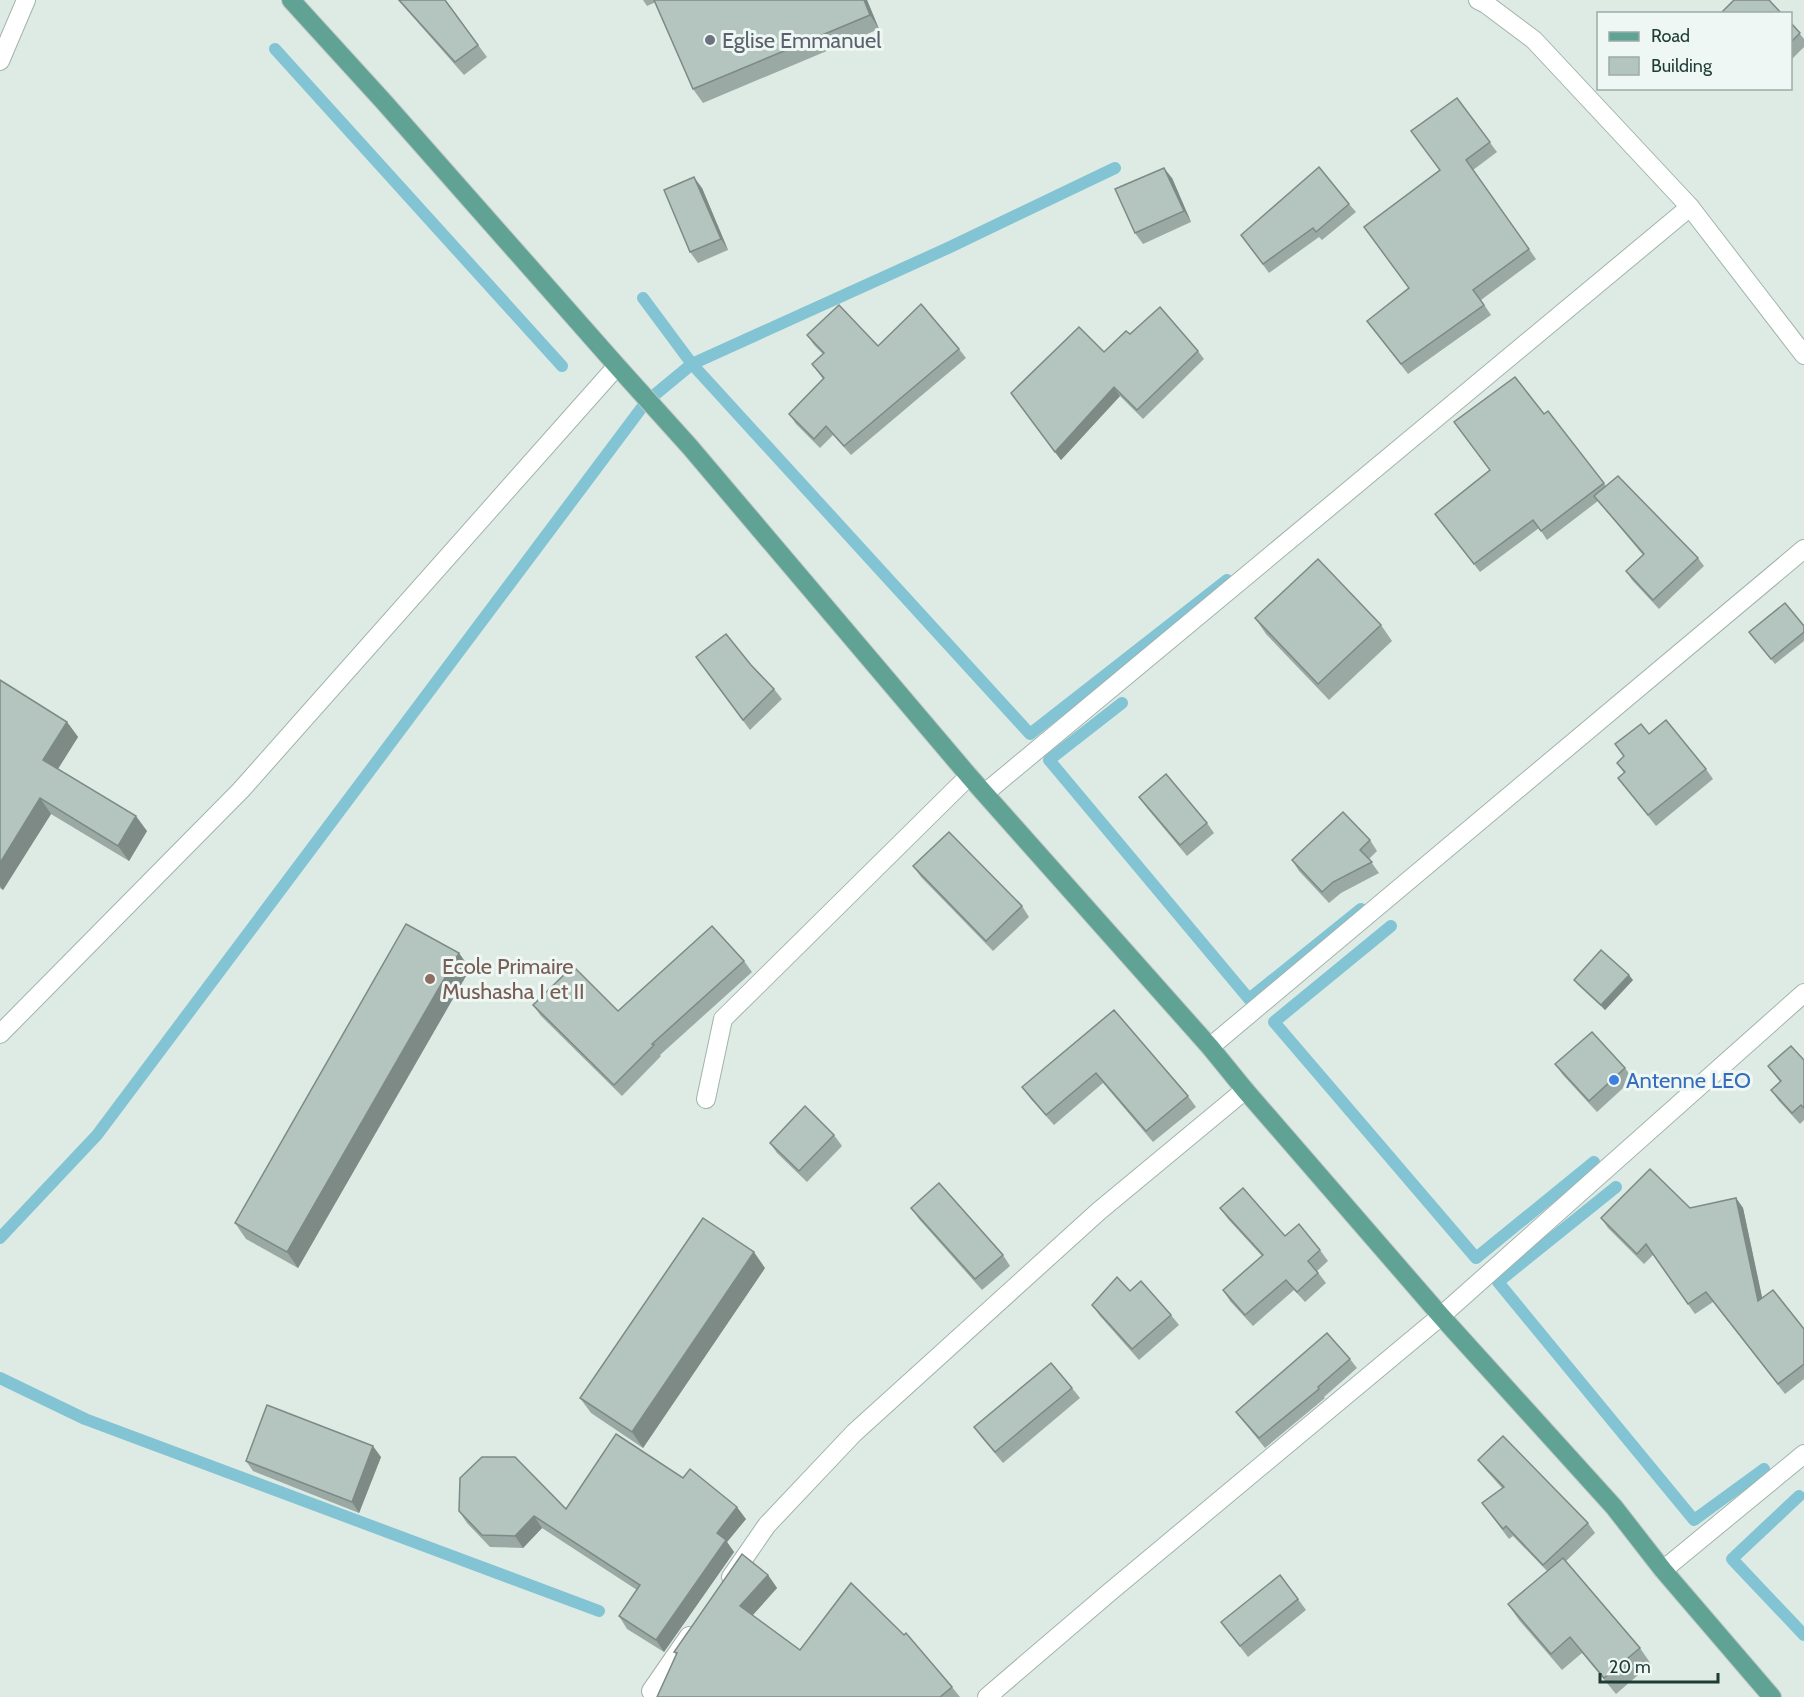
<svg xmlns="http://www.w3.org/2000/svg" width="1804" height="1697" font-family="Cabin,sans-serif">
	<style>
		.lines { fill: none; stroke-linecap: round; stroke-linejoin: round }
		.stream { stroke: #82c4d4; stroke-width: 12 }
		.minor-casing { stroke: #a1b3ac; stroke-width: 20 }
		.major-casing { stroke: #c0c8c6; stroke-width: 20 }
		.minor { stroke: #fff; stroke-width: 18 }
		.major { stroke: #60a394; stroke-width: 18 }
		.wall { fill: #9aa9a3 }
		.shaded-wall { fill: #7d8a85 }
		.building { fill: #b3c5be; stroke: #7d8a85; stroke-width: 1.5 }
		.worship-dot { fill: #6b7280; stroke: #eef7f3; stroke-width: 2 }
		.education-dot { fill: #8d6e63; stroke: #eef7f3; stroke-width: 2 }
		.shop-dot { fill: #3f7fe0; stroke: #eef7f3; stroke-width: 2 }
		.labels { text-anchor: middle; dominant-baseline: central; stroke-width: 6; stroke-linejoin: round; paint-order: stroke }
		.worship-label { font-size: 22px; fill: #5b616d; stroke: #eef7f3; text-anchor: start }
		.education-label { font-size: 22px; fill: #785e54; stroke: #eef7f3; text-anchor: start }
		.shop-label { font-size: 22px; fill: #366cbe; stroke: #eef7f3; text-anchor: start }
	</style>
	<rect width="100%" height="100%" fill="#deebe5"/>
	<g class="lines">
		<g class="stream">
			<path d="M 275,49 L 562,366"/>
			<path d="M 643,298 L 692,364 L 1030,734 L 1227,580"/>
			<path d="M 1122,703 L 1049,760 L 1249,999 L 1361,909"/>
			<path d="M 1391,926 L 1274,1022 L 1476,1258 L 1594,1162"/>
			<path d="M 1616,1187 L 1498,1282 L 1694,1520 L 1764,1469"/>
			<path d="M 0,1238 L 97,1135 L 646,402 L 692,364 L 948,248 L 1115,168"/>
			<path d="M 0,1378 L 85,1419 L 599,1611"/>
			<path d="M 1799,1496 L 1732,1559 L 1804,1635"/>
		</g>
		<defs>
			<g id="minor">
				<path d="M 1478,0 L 1486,4 L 1534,40 L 1690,207 L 1804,355"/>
				<path d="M 0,61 L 26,0"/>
				<path d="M 985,793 L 1690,207"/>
				<path d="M 0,1034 L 241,790 L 617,366"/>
				<path d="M 1210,1047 L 1804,549"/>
				<path d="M 706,1099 L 723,1019 L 969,776"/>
				<path d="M 1663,1570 L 1804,1454"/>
				<path d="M 731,1577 L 767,1525 L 854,1433 L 1099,1211 L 1245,1090"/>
				<path d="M 651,1691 L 689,1636"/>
				<path d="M 987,1697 L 1111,1591 L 1441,1316 L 1804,993"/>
			</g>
			<path id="major" d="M 291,0 L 384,102 L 617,366 L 690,447 L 969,776 L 1210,1047 L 1245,1090 L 1441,1316 L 1614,1507 L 1663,1570 L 1772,1697"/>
		</defs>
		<use href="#minor" class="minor-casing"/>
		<use href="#major" class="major-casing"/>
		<use href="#minor" class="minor"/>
		<use href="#major" class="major"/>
	</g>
	<g class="wall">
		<path d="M 398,0 L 445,0 L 487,57 L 464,75 Z"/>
		<path d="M 643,0 L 867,0 L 879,29 L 703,103 L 693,89 L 656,2 L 647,6 Z"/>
		<path d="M 1791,23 L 1804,39 L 1804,47 L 1791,60 Z"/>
		<path d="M 1457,98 L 1497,152 L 1473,170 L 1536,259 L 1481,300 L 1491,315 L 1408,374 L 1367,321 L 1408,288 L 1440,170 Z"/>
		<path d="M 1172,178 L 1191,222 L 1143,244 L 1135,233 Z"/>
		<path d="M 702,188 L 728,250 L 698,263 L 690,252 Z"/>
		<path d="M 1349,204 L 1356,212 L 1322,240 L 1319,237 L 1269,273 L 1241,235 Z"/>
		<path d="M 807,335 L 878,346 L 959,349 L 966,358 L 851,455 L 833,435 L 820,448 L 796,424 L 789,414 L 823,379 L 812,364 L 823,354 L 814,345 Z"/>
		<path d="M 1198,351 L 1204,359 L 1143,419 L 1120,396 L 1061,460 L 1011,393 L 1104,352 Z"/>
		<path d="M 1548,411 L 1606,486 L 1698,558 L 1704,566 L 1659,609 L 1632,580 L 1626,571 L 1643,555 L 1598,501 L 1547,540 L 1539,528 L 1480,572 L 1435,514 L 1490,470 L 1454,422 L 1544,414 Z"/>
		<path d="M 1255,618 L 1381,625 L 1392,641 L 1329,700 L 1266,634 Z"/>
		<path d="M 1804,626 L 1804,641 L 1775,664 L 1749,632 Z"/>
		<path d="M 751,665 L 774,689 L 782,699 L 750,730 L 703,667 Z"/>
		<path d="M 0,680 L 67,722 L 78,737 L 58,769 L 147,831 L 129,861 L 51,814 L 3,890 L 0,888 Z"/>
		<path d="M 1649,734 L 1706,769 L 1713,779 L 1656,826 L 1618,778 L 1624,773 L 1617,763 L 1624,757 L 1615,744 Z"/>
		<path d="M 1139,797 L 1207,823 L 1214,833 L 1187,856 L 1147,808 Z"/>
		<path d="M 1370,840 L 1377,851 L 1369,859 L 1379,873 L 1341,893 L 1329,903 L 1299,871 L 1292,860 Z"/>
		<path d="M 913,866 L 1022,906 L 1029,917 L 993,951 L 921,877 Z"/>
		<path d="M 459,953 L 470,969 L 298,1268 L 246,1239 L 235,1223 Z"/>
		<path d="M 744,961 L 752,972 L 660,1055 L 661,1056 L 622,1096 L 541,1016 L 533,1005 L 618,1011 Z"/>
		<path d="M 1574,980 L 1633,980 L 1605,1010 L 1578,985 Z"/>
		<path d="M 1114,1010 L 1188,1096 L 1196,1107 L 1153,1142 L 1103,1083 L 1054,1125 L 1030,1098 L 1022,1087 Z"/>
		<path d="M 1804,1060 L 1804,1120 L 1800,1124 L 1779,1101 L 1771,1090 L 1780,1082 L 1768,1066 Z"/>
		<path d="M 1555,1064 L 1625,1068 L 1633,1079 L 1597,1112 L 1563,1075 Z"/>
		<path d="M 834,1135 L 842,1146 L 807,1182 L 777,1153 L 770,1143 Z"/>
		<path d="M 1736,1198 L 1743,1208 L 1762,1298 L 1804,1329 L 1804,1379 L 1785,1394 L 1713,1302 L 1695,1314 L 1653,1255 L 1644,1264 L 1608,1228 L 1601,1218 L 1690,1208 Z"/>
		<path d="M 911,1208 L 1003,1255 L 1010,1266 L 982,1290 L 919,1219 Z"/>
		<path d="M 1220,1208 L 1320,1250 L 1328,1261 L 1317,1271 L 1326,1283 L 1305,1302 L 1294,1290 L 1253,1326 L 1230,1301 L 1223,1290 L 1262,1256 L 1228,1219 Z"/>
		<path d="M 765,1268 L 643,1448 L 591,1413 L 580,1398 Z"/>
		<path d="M 1130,1291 L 1171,1315 L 1179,1325 L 1139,1360 L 1100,1316 L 1092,1305 Z"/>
		<path d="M 1350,1359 L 1357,1368 L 1324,1397 L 1325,1398 L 1265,1448 L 1243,1421 L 1236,1412 Z"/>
		<path d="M 1072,1388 L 1080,1398 L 1003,1463 L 982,1438 L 974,1427 Z"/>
		<path d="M 381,1457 L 359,1513 L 253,1471 L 246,1461 Z"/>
		<path d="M 1478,1460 L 1588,1523 L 1595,1533 L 1566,1561 L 1640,1648 L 1651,1664 L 1616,1694 L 1582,1653 L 1562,1670 L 1519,1620 L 1508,1604 L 1547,1571 L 1513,1536 L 1509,1539 L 1482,1503 L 1502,1488 L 1485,1469 Z"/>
		<path d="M 459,1511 L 746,1519 L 727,1542 L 734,1552 L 664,1652 L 627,1629 L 619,1616 L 637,1590 L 542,1528 L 523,1548 L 490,1547 L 467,1523 Z"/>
		<path d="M 768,1575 L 777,1588 L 753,1615 L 800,1650 L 952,1687 L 960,1697 L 657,1697 L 676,1654 L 674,1652 Z"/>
		<path d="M 1298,1599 L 1306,1610 L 1248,1657 L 1221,1622 Z"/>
	</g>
	<g class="shaded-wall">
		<path d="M 864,0 L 867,0 L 879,29 L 870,15 Z"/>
		<path d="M 1164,168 L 1172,178 L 1191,222 L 1184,211 Z"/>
		<path d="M 694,177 L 702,188 L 728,250 L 721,239 Z"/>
		<path d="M 1114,387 L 1120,396 L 1061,460 L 1055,452 Z"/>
		<path d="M 67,722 L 78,737 L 54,775 L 43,760 Z"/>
		<path d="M 40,798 L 51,814 L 3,890 L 0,886 L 0,863 Z"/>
		<path d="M 136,816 L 147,831 L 129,861 L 118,846 Z"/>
		<path d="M 459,953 L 470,969 L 298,1268 L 287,1252 Z"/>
		<path d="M 1629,975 L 1633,980 L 1605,1010 L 1601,1005 Z"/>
		<path d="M 1736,1198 L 1743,1208 L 1765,1311 L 1758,1301 Z"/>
		<path d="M 754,1252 L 765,1268 L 643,1448 L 632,1432 Z"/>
		<path d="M 373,1446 L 381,1457 L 359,1513 L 352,1502 Z"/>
		<path d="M 737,1507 L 746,1519 L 727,1542 L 734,1552 L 664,1652 L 656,1640 L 717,1533 Z"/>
		<path d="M 534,1516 L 542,1528 L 523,1548 L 515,1536 Z"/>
		<path d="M 768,1575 L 777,1588 L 749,1619 L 740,1606 Z"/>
	</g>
	<g class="building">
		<path d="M 399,0 L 445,0 L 478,45 L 455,62 Z"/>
		<path d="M 654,0 L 864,0 L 870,15 L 693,89 Z"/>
		<path d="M 1734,0 L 1769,0 L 1782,14 L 1720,14 Z"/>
		<path d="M 1791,23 L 1800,33 L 1791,42 Z"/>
		<path d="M 1457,98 L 1490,142 L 1466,160 L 1529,249 L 1473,290 L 1484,305 L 1401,364 L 1367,321 L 1409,288 L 1364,227 L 1440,170 L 1411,131 Z"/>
		<path d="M 1319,167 L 1349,204 L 1316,232 L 1313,228 L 1263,264 L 1241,235 Z"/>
		<path d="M 1164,168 L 1184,211 L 1135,233 L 1115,189 Z"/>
		<path d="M 694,177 L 721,239 L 690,252 L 664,190 Z"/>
		<path d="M 921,304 L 959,349 L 844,446 L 826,426 L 814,439 L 789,414 L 824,378 L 812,364 L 824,353 L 807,335 L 839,305 L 878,346 Z"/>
		<path d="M 1160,307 L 1198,351 L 1137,410 L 1114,387 L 1055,452 L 1011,393 L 1079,327 L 1104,352 L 1126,331 L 1130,334 Z"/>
		<path d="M 1515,377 L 1544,414 L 1548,411 L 1604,483 L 1541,531 L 1533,520 L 1474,564 L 1435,514 L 1490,470 L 1454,422 Z"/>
		<path d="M 1618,476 L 1698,558 L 1653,600 L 1626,571 L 1644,554 L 1594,496 Z"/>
		<path d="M 1318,559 L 1381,625 L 1318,684 L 1255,618 Z"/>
		<path d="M 1785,603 L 1804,626 L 1804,632 L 1771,659 L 1749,632 Z"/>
		<path d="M 726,634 L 751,665 L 774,689 L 743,720 L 696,657 Z"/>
		<path d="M 0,680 L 67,722 L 43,760 L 136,816 L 118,846 L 40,798 L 0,863 Z"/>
		<path d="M 1666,720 L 1706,769 L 1648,815 L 1618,778 L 1625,772 L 1617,763 L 1624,756 L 1615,744 L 1641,724 L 1649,734 Z"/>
		<path d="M 1166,774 L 1207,823 L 1180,845 L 1139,797 Z"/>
		<path d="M 1343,812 L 1370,840 L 1360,850 L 1372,862 L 1333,882 L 1322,892 L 1292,860 Z"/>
		<path d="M 949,832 L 1022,906 L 986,941 L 913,866 Z"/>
		<path d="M 406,924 L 459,953 L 287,1252 L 235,1223 Z"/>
		<path d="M 712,926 L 744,961 L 652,1044 L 654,1045 L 614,1085 L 533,1005 L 573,966 L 618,1011 Z"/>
		<path d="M 1601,950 L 1629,975 L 1601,1005 L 1574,980 Z"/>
		<path d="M 1114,1010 L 1188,1096 L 1146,1131 L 1096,1073 L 1046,1115 L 1022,1087 Z"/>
		<path d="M 1592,1032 L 1625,1068 L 1589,1101 L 1555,1064 Z"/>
		<path d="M 1791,1046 L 1804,1060 L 1804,1108 L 1801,1105 L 1792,1113 L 1771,1090 L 1781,1081 L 1768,1066 Z"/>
		<path d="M 805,1106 L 834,1135 L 799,1171 L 770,1143 Z"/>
		<path d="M 1650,1169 L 1690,1208 L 1736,1198 L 1758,1301 L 1773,1290 L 1804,1329 L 1804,1364 L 1778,1384 L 1706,1292 L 1688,1304 L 1646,1244 L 1637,1254 L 1601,1218 Z"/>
		<path d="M 939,1183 L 1003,1255 L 975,1279 L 911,1208 Z"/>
		<path d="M 1243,1188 L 1285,1236 L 1299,1224 L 1320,1250 L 1308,1261 L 1318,1273 L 1297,1292 L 1286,1280 L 1245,1315 L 1223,1290 L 1263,1255 L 1220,1208 Z"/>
		<path d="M 703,1218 L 754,1252 L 632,1432 L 580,1398 Z"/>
		<path d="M 1117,1277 L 1130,1291 L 1141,1281 L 1171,1315 L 1132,1349 L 1092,1305 Z"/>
		<path d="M 1327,1333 L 1350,1359 L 1318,1387 L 1319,1389 L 1259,1438 L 1236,1412 Z"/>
		<path d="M 1051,1363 L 1072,1388 L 995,1452 L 974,1427 Z"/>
		<path d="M 267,1405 L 373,1446 L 352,1502 L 246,1461 Z"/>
		<path d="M 616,1434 L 683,1478 L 690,1469 L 737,1507 L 717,1533 L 726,1540 L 656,1640 L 619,1616 L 640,1585 L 534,1516 L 515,1536 L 482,1535 L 459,1511 L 460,1478 L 482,1457 L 515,1457 L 566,1509 Z"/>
		<path d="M 1503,1436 L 1588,1523 L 1543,1565 L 1506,1526 L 1503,1529 L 1482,1503 L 1504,1487 L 1478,1460 Z"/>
		<path d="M 742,1554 L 768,1575 L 740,1606 L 800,1650 L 851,1583 L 904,1635 L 906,1633 L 952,1687 L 940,1697 L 657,1697 L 677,1653 L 674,1652 Z"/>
		<path d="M 1563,1558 L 1640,1648 L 1604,1678 L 1570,1637 L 1551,1654 L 1508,1604 Z"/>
		<path d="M 1280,1575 L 1298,1599 L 1240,1646 L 1221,1622 Z"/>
	</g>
	<circle class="worship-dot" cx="710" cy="40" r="6"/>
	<circle class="education-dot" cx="430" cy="979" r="6"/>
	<circle class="shop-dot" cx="1614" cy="1080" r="6"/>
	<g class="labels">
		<g class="worship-label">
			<text x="722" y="40">Eglise Emmanuel</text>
		</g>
		<g class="education-label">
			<text x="442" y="966">Ecole Primaire<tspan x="442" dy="25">Mushasha I et II</tspan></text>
		</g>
		<g class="shop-label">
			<text x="1626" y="1080">Antenne LEO</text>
		</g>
	</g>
	<rect x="1597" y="12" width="195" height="78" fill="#eef7f3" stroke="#9baca7" stroke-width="1.5"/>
	<rect x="1609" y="32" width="30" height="9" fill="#60a394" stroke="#9baca7" stroke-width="1.5"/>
	<text x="1651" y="42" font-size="18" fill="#1e3b34">Road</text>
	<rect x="1609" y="57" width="30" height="18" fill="#b3c5be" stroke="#9baca7" stroke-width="1.5"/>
	<text x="1651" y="72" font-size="18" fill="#1e3b34">Building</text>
	<path d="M1600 1673v9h118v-9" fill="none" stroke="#1e3b34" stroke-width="3"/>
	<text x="1609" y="1673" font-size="18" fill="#1e3b34" stroke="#eef7f3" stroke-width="4.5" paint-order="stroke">20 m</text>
</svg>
